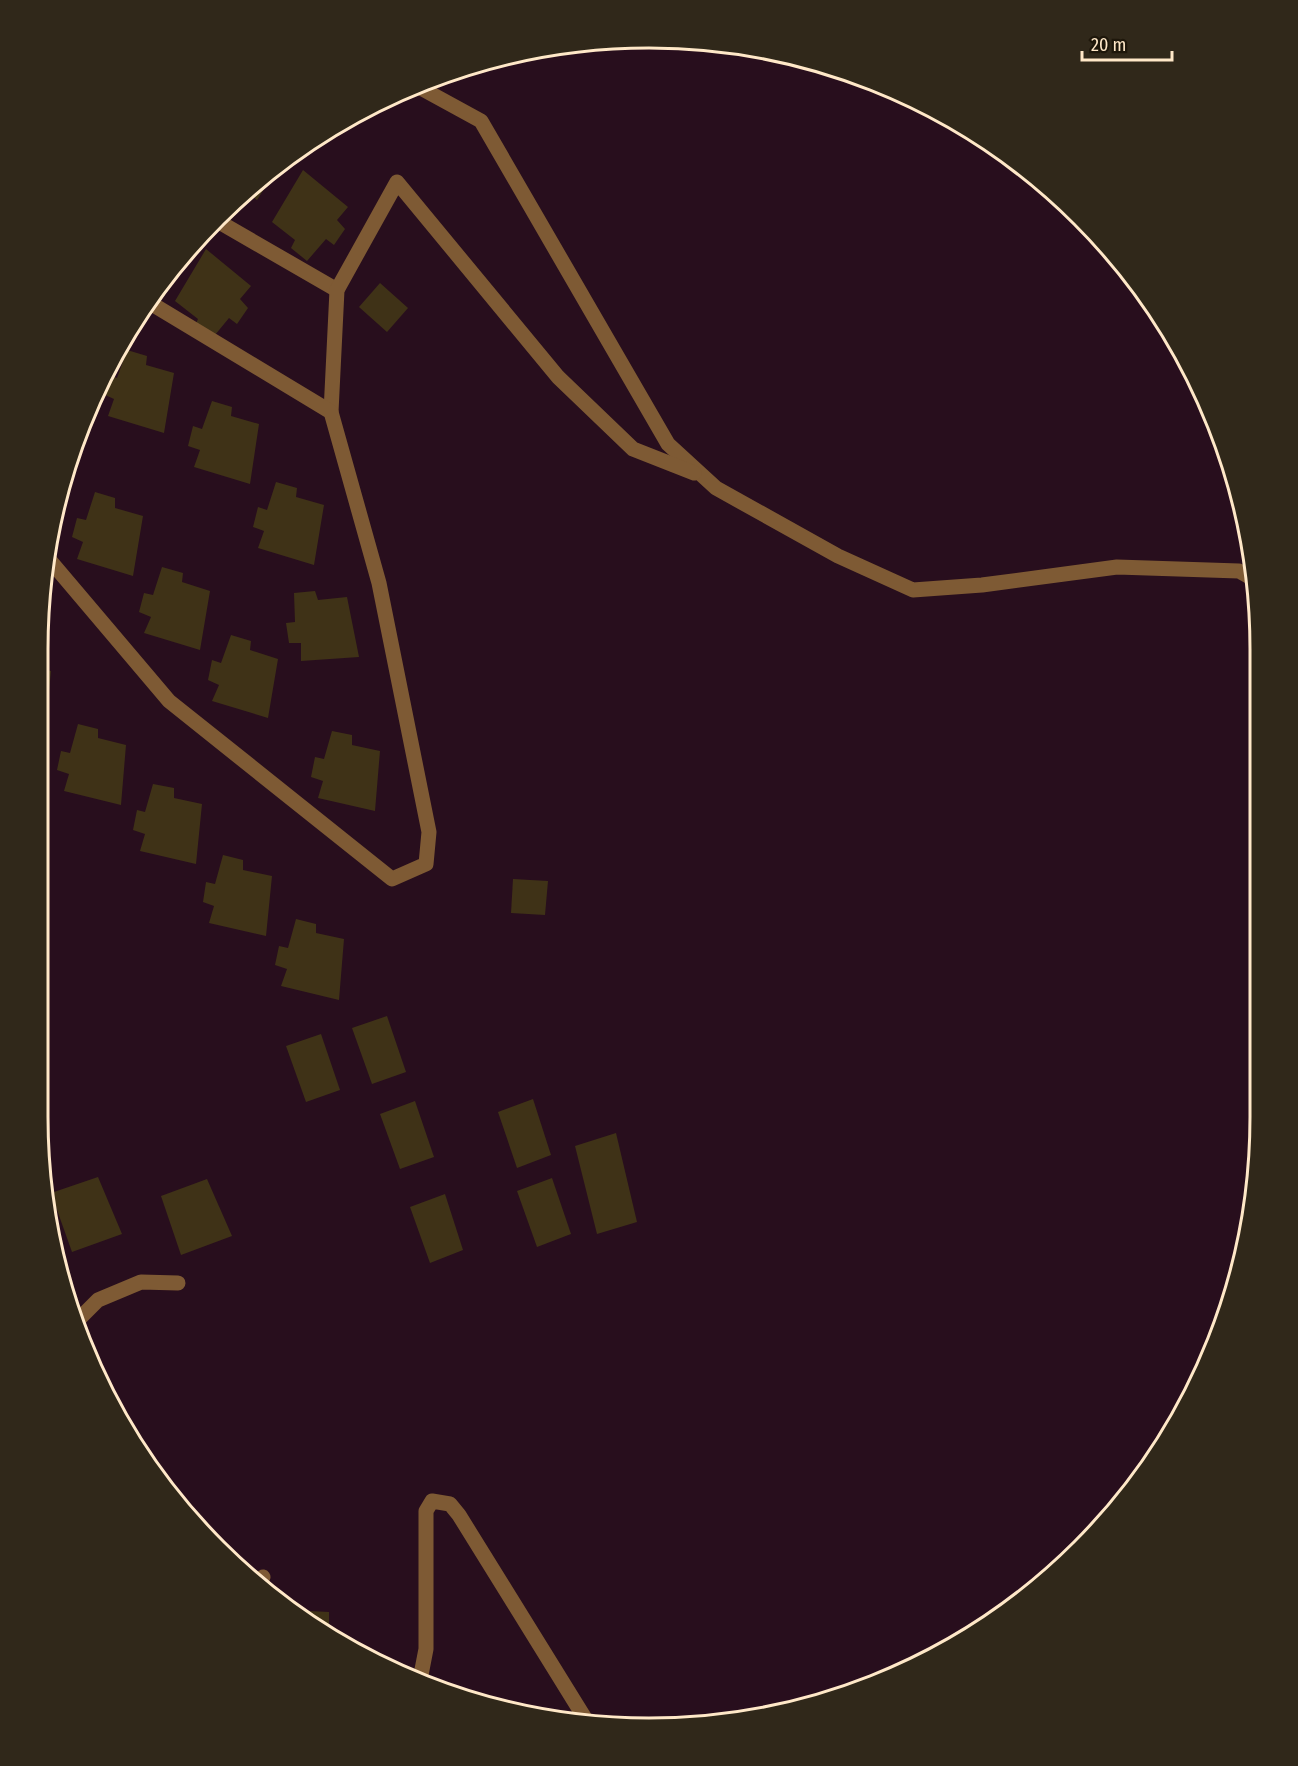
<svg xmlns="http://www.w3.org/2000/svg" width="1298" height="1766" font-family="'Fira Sans Condensed',sans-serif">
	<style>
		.green { fill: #280e1d }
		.building { fill: #3f3217 }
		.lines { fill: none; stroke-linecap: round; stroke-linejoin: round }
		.minor { stroke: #7e5a34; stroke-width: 15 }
		.rim { fill: none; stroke: #ffe8c8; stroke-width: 3 }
	</style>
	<rect width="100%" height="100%" fill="#1e170b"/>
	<path class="green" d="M 609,39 L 729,43 L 846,70 L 955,120 L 1052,189 L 1134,277 L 1214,415 L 1255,569 L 1259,1157 L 1228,1313 L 1179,1422 L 1109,1520 L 1021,1602 L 883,1682 L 807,1708 L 689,1727 L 530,1717 L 378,1665 L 309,1625 L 217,1550 L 120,1423 L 58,1276 L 38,1117 L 39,609 L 58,491 L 84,415 L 140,310 L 216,217 L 277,164 L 379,100 L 491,58 Z"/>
	<g class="building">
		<path d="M 303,170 L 348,207 L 337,220 L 345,229 L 334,245 L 326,239 L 307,261 L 291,248 L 295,240 L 272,222 Z"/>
		<path d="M 262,177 L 268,183 L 257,200 L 249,194 L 230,216 L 223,211 Z"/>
		<path d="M 206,249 L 251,286 L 240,299 L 248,308 L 237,324 L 229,318 L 210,341 L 194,328 L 198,319 L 175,301 Z"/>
		<path d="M 380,283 L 408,308 L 387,332 L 359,307 Z"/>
		<path d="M 127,350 L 147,356 L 146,365 L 174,373 L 164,433 L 108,416 L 114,399 L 103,394 L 108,375 L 117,378 Z"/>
		<path d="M 212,401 L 232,407 L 231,416 L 259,424 L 250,484 L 194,467 L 200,450 L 188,446 L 193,426 L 202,429 Z"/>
		<path d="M 276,482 L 297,488 L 296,497 L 324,505 L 314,565 L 258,548 L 264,531 L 253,527 L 258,507 L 267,510 Z"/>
		<path d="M 95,492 L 115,498 L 115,508 L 143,516 L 133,576 L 77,559 L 83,542 L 72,537 L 77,518 L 86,520 Z"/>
		<path d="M 162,567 L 183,573 L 182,582 L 210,591 L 200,650 L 144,633 L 151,617 L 139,612 L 144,593 L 153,595 Z"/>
		<path d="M 315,591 L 318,600 L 347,597 L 359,657 L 301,661 L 301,643 L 289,643 L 286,623 L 295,622 L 294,593 Z"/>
		<path d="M 231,635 L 251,641 L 250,650 L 278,659 L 268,718 L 212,701 L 219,685 L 208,680 L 212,660 L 221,663 Z"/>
		<path d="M 39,668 L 51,671 L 45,731 L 38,729 Z"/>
		<path d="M 78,724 L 98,729 L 98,738 L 126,745 L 121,805 L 64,791 L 69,774 L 57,770 L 61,751 L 70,753 Z"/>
		<path d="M 332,731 L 352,735 L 352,745 L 380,751 L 375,811 L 318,798 L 323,781 L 311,777 L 315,757 L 324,759 Z"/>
		<path d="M 153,784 L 174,788 L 174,798 L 202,804 L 196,864 L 140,851 L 145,834 L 133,830 L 137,810 L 145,812 Z"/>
		<path d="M 223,855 L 243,860 L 243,870 L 272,876 L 266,936 L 209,923 L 214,906 L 203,902 L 206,882 L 215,884 Z"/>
		<path d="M 513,879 L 548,881 L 545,915 L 511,913 Z"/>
		<path d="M 296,919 L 316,924 L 316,933 L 344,939 L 339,1000 L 281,986 L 287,969 L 275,965 L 279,946 L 288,948 Z"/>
		<path d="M 387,1016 L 406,1072 L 372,1084 L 352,1028 Z"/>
		<path d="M 321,1034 L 340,1090 L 306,1102 L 286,1046 Z"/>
		<path d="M 533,1099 L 551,1155 L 517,1168 L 498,1112 Z"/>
		<path d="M 415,1101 L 434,1157 L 400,1169 L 380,1114 Z"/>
		<path d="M 616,1133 L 637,1222 L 597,1234 L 575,1146 Z"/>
		<path d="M 98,1177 L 122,1234 L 72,1252 L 51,1193 Z"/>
		<path d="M 552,1178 L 571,1234 L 537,1247 L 517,1191 Z"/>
		<path d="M 207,1179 L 232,1236 L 181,1255 L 161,1196 Z"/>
		<path d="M 445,1194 L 463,1250 L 430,1263 L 410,1207 Z"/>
		<path d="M 290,1610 L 329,1612 L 329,1637 L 309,1625 Z"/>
	</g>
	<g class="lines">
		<g class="minor">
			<path d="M 417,86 L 481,121 L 668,444 L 716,488 L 838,556 L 913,590 L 982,585 L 1117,567 L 1239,571 L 1255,580"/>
			<path d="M 214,219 L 337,290"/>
			<path d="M 331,412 L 337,290 L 397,182 L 558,377 L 633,449 L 694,473"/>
			<path d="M 47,557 L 169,701 L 392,879 L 426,864 L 429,832 L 379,583 L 331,412 L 147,301"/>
			<path d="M 77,1321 L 98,1300 L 141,1282 L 178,1283"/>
			<path d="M 256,1582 L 263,1577"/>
			<path d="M 420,1680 L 426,1649 L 426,1511 L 432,1501 L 450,1504 L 459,1515 L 586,1720"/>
		</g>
	</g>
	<path d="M0 0H1298V1766H0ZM649 48H649A601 601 0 0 1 1250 649V1117A601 601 0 0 1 649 1718H649A601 601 0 0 1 48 1117V649A601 601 0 0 1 649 48Z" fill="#30281a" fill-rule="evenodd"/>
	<path class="rim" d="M649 48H649A601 601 0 0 1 1250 649V1117A601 601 0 0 1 649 1718H649A601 601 0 0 1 48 1117V649A601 601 0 0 1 649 48Z"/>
	<path d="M1082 51v9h90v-9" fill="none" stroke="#ffe8c8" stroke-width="3"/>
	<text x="1091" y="51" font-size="18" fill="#ffe8c8" stroke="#1e170b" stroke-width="4.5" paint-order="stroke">20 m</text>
</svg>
